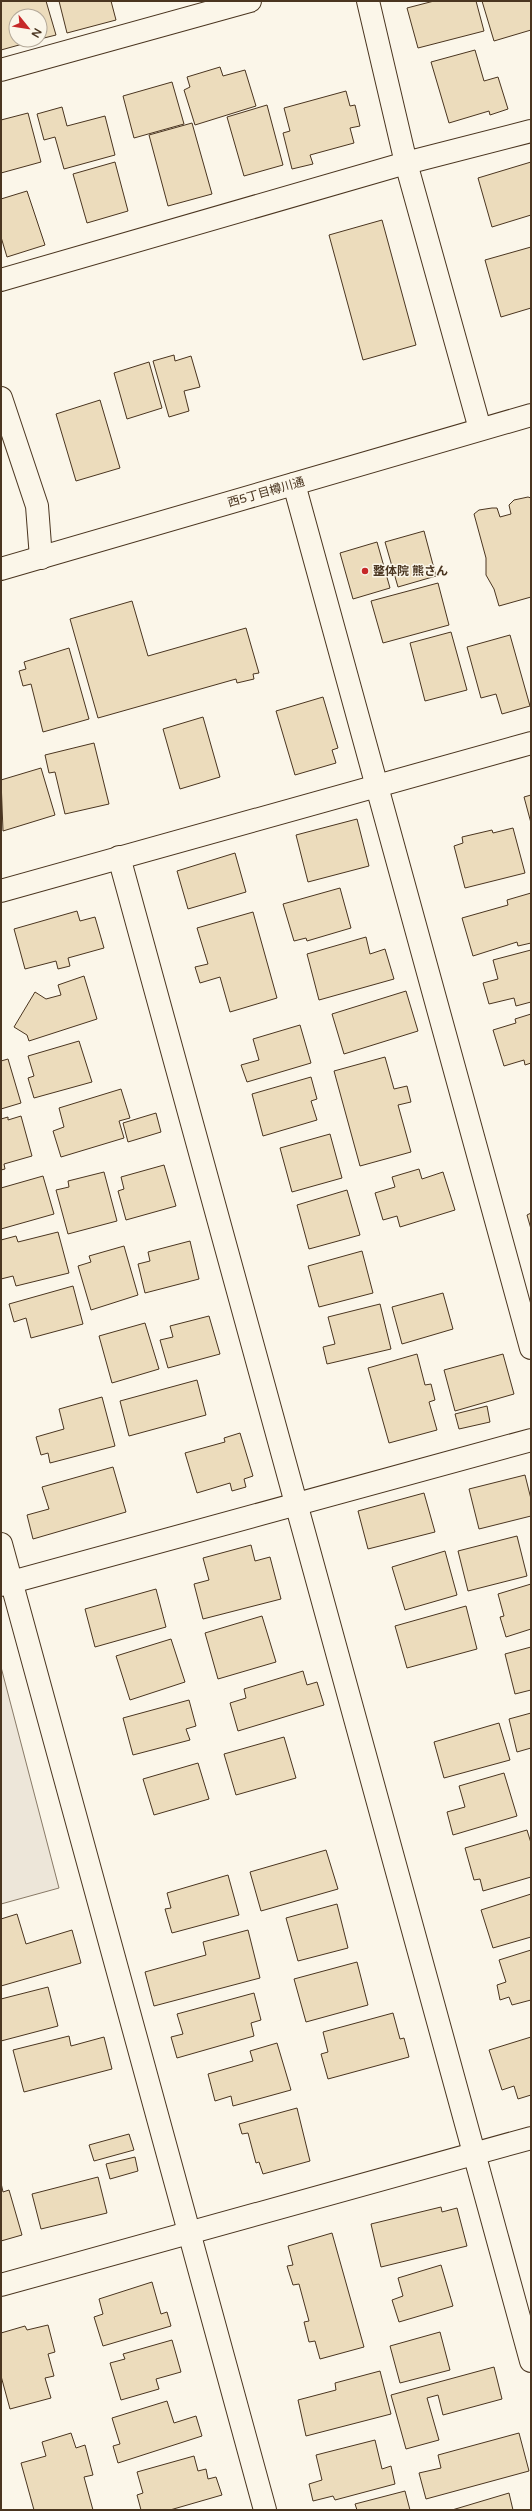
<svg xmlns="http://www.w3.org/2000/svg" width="532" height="2511" font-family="'Varela Round','Noto Sans JP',sans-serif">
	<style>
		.green { fill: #ede6d9; stroke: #887966 }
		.building { fill: #ecdcbc; stroke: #4a3520 }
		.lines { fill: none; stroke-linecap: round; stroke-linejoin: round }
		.minor-casing { stroke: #4a3520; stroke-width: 24 }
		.major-casing { stroke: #4a3520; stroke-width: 24 }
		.minor { stroke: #fbf6e9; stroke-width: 22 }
		.major { stroke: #fbf6e9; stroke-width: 22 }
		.poi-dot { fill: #c62828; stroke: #fbf6e9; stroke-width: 1.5 }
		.labels { text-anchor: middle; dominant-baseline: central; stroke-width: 3; stroke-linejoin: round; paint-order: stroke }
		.street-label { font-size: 12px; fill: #4a3520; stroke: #fbf6e9 }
		.poi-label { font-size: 12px; font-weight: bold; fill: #4a3520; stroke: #fbf6e9; text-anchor: start }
	</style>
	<rect width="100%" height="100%" fill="#fbf6e9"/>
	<path class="green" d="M 1,1667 L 59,1888 L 1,1904 Z"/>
	<g class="building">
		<path d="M 1,1 L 46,1 L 56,35 L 40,39 L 40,16 L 16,16 L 16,40 L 37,40 L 1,50 Z"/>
		<path d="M 59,1 L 111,1 L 116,20 L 67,33 Z"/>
		<path d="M 434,1 L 476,1 L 484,31 L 418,48 L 407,8 Z"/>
		<path d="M 482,1 L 531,1 L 531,30 L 494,41 Z"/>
		<path d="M 475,50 L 484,81 L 498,77 L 508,109 L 490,115 L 489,111 L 449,123 L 431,62 Z"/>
		<path d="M 220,67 L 223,76 L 245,70 L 256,106 L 195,125 L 184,90 L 190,87 L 187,77 Z"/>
		<path d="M 172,82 L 184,124 L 134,138 L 123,96 Z"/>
		<path d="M 346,91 L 350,106 L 355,105 L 360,126 L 350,128 L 354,143 L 310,155 L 313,164 L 292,169 L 283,133 L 290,131 L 284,108 Z"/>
		<path d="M 267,105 L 283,165 L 244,176 L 227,117 Z"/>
		<path d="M 62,107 L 67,126 L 105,116 L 115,155 L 64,169 L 55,137 L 44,140 L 37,114 Z"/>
		<path d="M 28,113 L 41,162 L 1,173 L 1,120 Z"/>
		<path d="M 192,123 L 212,194 L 168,206 L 149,135 Z"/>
		<path d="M 115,162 L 128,211 L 87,223 L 73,174 Z"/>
		<path d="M 531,162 L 531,215 L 492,227 L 478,178 Z"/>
		<path d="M 27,191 L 45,245 L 7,257 L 1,237 L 1,199 Z"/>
		<path d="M 382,220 L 416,345 L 363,360 L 329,235 Z"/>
		<path d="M 531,247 L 531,308 L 501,317 L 485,260 Z"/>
		<path d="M 174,355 L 175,361 L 191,356 L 200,387 L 184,391 L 189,411 L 169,417 L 153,361 Z"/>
		<path d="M 149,362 L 162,408 L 127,419 L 114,373 Z"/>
		<path d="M 100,400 L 120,468 L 76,481 L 56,414 Z"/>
		<path d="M 528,497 L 531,498 L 531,597 L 499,606 L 494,589 L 486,575 L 486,558 L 474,514 L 479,510 L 492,508 L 497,508 L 500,517 L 511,514 L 509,505 L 514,500 Z"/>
		<path d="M 424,531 L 436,576 L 398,587 L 385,542 Z"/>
		<path d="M 377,542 L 390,588 L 353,599 L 340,553 Z"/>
		<path d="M 438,583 L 449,625 L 383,643 L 371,601 Z"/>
		<path d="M 132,601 L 148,656 L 246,628 L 259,673 L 253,674 L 254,679 L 237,683 L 236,679 L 98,718 L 70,619 Z"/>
		<path d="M 451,632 L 467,690 L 425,701 L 410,643 Z"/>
		<path d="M 510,635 L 530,706 L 502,714 L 496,694 L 481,698 L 467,647 Z"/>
		<path d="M 69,648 L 89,719 L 43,732 L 31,684 L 23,686 L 19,671 L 26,669 L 24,662 Z"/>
		<path d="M 323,697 L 338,748 L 332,750 L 336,763 L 295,775 L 276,711 Z"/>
		<path d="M 203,717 L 220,777 L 180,789 L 163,729 Z"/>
		<path d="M 94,743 L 109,804 L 65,814 L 55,772 L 49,773 L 45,755 Z"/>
		<path d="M 41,768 L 55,815 L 3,831 L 1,780 Z"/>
		<path d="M 531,795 L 531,823 L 524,797 Z"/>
		<path d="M 357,819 L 369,866 L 308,882 L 296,835 Z"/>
		<path d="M 513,828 L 525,873 L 465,888 L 454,846 L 463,843 L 462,837 L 492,830 L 493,833 Z"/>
		<path d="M 235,853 L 246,892 L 188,909 L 177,871 Z"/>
		<path d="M 340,888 L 351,928 L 307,941 L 306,938 L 294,941 L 283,904 Z"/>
		<path d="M 531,893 L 531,943 L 518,946 L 517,942 L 473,956 L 462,918 L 508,905 L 507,900 Z"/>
		<path d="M 77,911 L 80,921 L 95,917 L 104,948 L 68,958 L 70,966 L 58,969 L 56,961 L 25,969 L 14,929 Z"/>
		<path d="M 253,912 L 277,998 L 230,1012 L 220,977 L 200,983 L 195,967 L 208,964 L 197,928 Z"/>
		<path d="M 366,937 L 370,954 L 385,949 L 394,979 L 319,1000 L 307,954 Z"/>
		<path d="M 531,950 L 531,1002 L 516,1006 L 514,998 L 489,1004 L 483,983 L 498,979 L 493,960 Z"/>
		<path d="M 84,976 L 97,1019 L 29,1041 L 27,1035 L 14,1027 L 35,992 L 46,999 L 61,995 L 58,985 Z"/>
		<path d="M 406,991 L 418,1031 L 344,1054 L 332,1014 Z"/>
		<path d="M 531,1014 L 531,1063 L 525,1065 L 524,1060 L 504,1066 L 493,1030 L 516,1023 L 515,1019 Z"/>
		<path d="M 300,1025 L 311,1063 L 247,1082 L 241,1065 L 259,1060 L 253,1039 Z"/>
		<path d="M 79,1041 L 92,1082 L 34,1098 L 28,1078 L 34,1076 L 28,1056 Z"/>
		<path d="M 385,1057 L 394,1089 L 407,1086 L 411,1102 L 398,1105 L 411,1152 L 360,1166 L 334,1071 Z"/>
		<path d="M 8,1059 L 21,1103 L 1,1109 L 1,1061 Z"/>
		<path d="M 311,1077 L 317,1099 L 311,1101 L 317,1120 L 263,1136 L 252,1094 Z"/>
		<path d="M 121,1089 L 130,1118 L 119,1121 L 124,1138 L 61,1157 L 53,1131 L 64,1127 L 59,1108 Z"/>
		<path d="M 156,1113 L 161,1132 L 128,1142 L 123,1123 Z"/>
		<path d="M 21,1116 L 32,1156 L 4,1164 L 5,1169 L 1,1170 L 1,1119 L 8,1117 L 8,1120 Z"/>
		<path d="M 330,1134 L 342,1178 L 292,1192 L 280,1148 Z"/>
		<path d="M 164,1165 L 176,1206 L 126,1220 L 118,1191 L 124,1189 L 121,1177 Z"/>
		<path d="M 419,1169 L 422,1179 L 443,1172 L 455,1210 L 400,1227 L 397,1216 L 383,1220 L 375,1193 L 395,1187 L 392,1177 Z"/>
		<path d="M 104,1172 L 117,1221 L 68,1234 L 56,1190 L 69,1187 L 68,1181 Z"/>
		<path d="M 43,1176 L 54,1214 L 1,1229 L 1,1188 Z"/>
		<path d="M 347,1190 L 360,1235 L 309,1249 L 297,1205 Z"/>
		<path d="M 531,1213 L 531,1229 L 527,1215 Z"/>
		<path d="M 58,1232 L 69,1273 L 16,1286 L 13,1276 L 1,1279 L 1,1240 L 16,1236 L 18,1242 Z"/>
		<path d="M 190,1241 L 199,1279 L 145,1293 L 138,1264 L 150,1261 L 148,1252 Z"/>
		<path d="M 124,1246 L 138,1295 L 91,1310 L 78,1266 L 91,1262 L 89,1256 Z"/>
		<path d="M 362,1251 L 373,1293 L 319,1307 L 308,1266 Z"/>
		<path d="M 73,1286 L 83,1324 L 31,1338 L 26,1318 L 14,1322 L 9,1304 Z"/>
		<path d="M 443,1293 L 453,1329 L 402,1344 L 392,1307 Z"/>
		<path d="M 380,1304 L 391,1349 L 327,1364 L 323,1347 L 335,1344 L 328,1317 Z"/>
		<path d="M 209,1316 L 220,1354 L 168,1368 L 160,1340 L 173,1337 L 170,1326 Z"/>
		<path d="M 145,1323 L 159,1369 L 112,1383 L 99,1336 Z"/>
		<path d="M 417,1354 L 425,1385 L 431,1384 L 435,1400 L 429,1402 L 437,1430 L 389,1443 L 368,1368 Z"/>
		<path d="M 503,1354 L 514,1394 L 455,1411 L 444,1370 Z"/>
		<path d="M 197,1380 L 206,1415 L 129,1436 L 120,1401 Z"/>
		<path d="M 102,1397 L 115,1446 L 50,1463 L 48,1453 L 41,1455 L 36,1437 L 64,1429 L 59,1409 Z"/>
		<path d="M 487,1406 L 490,1422 L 459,1429 L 455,1414 Z"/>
		<path d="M 240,1433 L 253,1476 L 244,1479 L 246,1487 L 232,1491 L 230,1483 L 197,1493 L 185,1453 L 225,1442 L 224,1438 Z"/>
		<path d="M 113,1467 L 126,1512 L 33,1539 L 27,1515 L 49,1509 L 42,1487 Z"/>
		<path d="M 525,1475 L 531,1499 L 531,1516 L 479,1529 L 469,1489 Z"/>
		<path d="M 424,1493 L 435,1532 L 368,1549 L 358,1511 Z"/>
		<path d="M 517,1536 L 527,1576 L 468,1591 L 458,1551 Z"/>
		<path d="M 251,1545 L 255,1561 L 270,1557 L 281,1599 L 203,1619 L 194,1584 L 209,1580 L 203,1558 Z"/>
		<path d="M 445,1551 L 457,1595 L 405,1610 L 392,1567 Z"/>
		<path d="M 531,1584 L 531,1629 L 506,1637 L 500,1617 L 504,1616 L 498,1594 Z"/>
		<path d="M 156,1589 L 166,1627 L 95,1647 L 85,1609 Z"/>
		<path d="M 466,1606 L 477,1649 L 407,1668 L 395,1626 Z"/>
		<path d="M 262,1616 L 276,1662 L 218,1679 L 205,1633 Z"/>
		<path d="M 171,1639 L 185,1682 L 130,1700 L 116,1656 Z"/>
		<path d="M 531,1647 L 531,1690 L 515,1694 L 505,1654 Z"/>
		<path d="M 303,1671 L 307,1685 L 317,1682 L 324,1705 L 238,1731 L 230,1703 L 246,1698 L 244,1689 Z"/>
		<path d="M 189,1700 L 196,1726 L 186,1729 L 190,1740 L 133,1755 L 123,1718 Z"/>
		<path d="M 531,1713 L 531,1748 L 517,1752 L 509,1719 Z"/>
		<path d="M 499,1723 L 510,1760 L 444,1778 L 434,1742 Z"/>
		<path d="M 284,1737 L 296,1778 L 236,1795 L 224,1754 Z"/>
		<path d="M 198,1763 L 209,1799 L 154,1815 L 143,1779 Z"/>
		<path d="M 504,1773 L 517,1816 L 453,1835 L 447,1812 L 465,1807 L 459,1786 Z"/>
		<path d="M 527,1830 L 531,1843 L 531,1877 L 483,1891 L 480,1879 L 474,1880 L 465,1848 Z"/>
		<path d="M 326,1850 L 338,1889 L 261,1911 L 250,1872 Z"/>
		<path d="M 228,1875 L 239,1915 L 172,1933 L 165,1909 L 171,1908 L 167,1893 Z"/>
		<path d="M 531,1894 L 531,1937 L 493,1948 L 481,1910 Z"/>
		<path d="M 337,1904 L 348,1948 L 298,1961 L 286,1918 Z"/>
		<path d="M 17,1914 L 26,1944 L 72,1930 L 81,1963 L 1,1986 L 1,1919 Z"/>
		<path d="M 248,1930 L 260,1978 L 154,2006 L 145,1972 L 206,1955 L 203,1942 Z"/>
		<path d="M 531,1950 L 531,2000 L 512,2005 L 509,1997 L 500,2000 L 497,1985 L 506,1982 L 499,1960 Z"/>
		<path d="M 357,1962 L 368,2005 L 306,2022 L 294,1979 Z"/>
		<path d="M 48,1987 L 58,2026 L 1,2041 L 1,1999 Z"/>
		<path d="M 254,1993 L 261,2020 L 251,2023 L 254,2036 L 177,2058 L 171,2037 L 183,2034 L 177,2014 Z"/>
		<path d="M 393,2013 L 400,2039 L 404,2038 L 409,2057 L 328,2079 L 321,2054 L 328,2052 L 323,2032 Z"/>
		<path d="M 69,2036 L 71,2046 L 104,2037 L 112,2069 L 24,2092 L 13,2050 Z"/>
		<path d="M 531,2037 L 531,2095 L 518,2099 L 514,2086 L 502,2090 L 489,2050 Z"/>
		<path d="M 277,2043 L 291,2090 L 233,2106 L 231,2096 L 215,2101 L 208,2074 L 253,2061 L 250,2051 Z"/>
		<path d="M 297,2108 L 310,2161 L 263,2174 L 259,2162 L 256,2163 L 248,2133 L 242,2134 L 239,2124 Z"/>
		<path d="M 129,2134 L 134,2150 L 94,2161 L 89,2145 Z"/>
		<path d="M 135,2157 L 138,2171 L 110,2179 L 106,2164 Z"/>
		<path d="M 98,2177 L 107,2213 L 41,2229 L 32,2194 Z"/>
		<path d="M 1,2183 L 3,2192 L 9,2190 L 22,2235 L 1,2241 Z"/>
		<path d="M 441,2207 L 442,2212 L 457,2208 L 467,2246 L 381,2267 L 371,2224 Z"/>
		<path d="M 332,2233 L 364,2347 L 320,2359 L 315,2341 L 309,2342 L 304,2322 L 309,2321 L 299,2284 L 293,2285 L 287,2266 L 293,2265 L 288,2246 Z"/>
		<path d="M 441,2265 L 453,2306 L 399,2322 L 392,2300 L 403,2296 L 398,2278 Z"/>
		<path d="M 152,2282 L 161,2314 L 167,2312 L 171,2326 L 103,2346 L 94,2317 L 103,2314 L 99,2299 Z"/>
		<path d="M 48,2325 L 55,2352 L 48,2354 L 54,2376 L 45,2378 L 51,2398 L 10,2409 L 1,2376 L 1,2333 L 25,2326 L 27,2330 Z"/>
		<path d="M 440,2332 L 450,2370 L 400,2383 L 390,2346 Z"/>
		<path d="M 172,2340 L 181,2372 L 156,2379 L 159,2389 L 121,2400 L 110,2363 L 125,2359 L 123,2354 Z"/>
		<path d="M 494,2367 L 502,2399 L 443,2415 L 438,2395 L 427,2398 L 439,2440 L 406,2449 L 391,2395 Z"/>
		<path d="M 380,2371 L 391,2414 L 306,2436 L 298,2400 L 336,2390 L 335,2383 Z"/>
		<path d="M 167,2401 L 174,2423 L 196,2416 L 202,2436 L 118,2463 L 113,2446 L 120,2444 L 112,2418 Z"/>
		<path d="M 71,2433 L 76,2448 L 85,2445 L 93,2475 L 84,2477 L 93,2510 L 34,2510 L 21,2463 L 46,2456 L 42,2442 Z"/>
		<path d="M 519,2433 L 529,2471 L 426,2499 L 419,2473 L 441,2468 L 438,2455 Z"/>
		<path d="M 375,2440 L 382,2469 L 391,2466 L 395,2484 L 335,2500 L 333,2496 L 313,2501 L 309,2484 L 322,2480 L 316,2455 Z"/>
		<path d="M 194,2456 L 198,2471 L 206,2469 L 208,2479 L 216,2477 L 222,2495 L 170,2510 L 141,2510 L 137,2495 L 143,2493 L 137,2472 Z"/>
		<path d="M 405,2491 L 410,2510 L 357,2510 L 355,2504 Z"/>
		<path d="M 509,2493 L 513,2510 L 452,2510 Z"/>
	</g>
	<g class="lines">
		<defs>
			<g id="minor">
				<path d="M 368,1 L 406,163 L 480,429"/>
				<path d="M 1,70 L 250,1"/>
				<path d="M 1,280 L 406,163 L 531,131"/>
				<path d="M 1,398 L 37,506 L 41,558"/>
				<path d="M 294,484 L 531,1348"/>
				<path d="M 119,857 L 531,2361"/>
				<path d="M 1,891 L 531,743"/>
				<path d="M 1,1544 L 265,2510"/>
				<path d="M 1,1585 L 531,1440"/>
				<path d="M 1,2285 L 531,2138"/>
			</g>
			<path id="major" d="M 1,569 L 531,415"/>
		</defs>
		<use href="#minor" class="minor-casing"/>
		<use href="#major" class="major-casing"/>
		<use href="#minor" class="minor"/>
		<use href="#major" class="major"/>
	</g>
	<circle class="poi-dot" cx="365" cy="571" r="4"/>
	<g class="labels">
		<g class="street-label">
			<text transform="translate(266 492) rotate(-16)">西5丁目樽川通</text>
		</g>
		<g class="poi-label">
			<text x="373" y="571">整体院 熊さん</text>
		</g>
	</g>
	<rect width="532" height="2511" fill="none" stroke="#4a3520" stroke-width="4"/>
	<g transform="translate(28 28) rotate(120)"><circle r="19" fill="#fbf6e9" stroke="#b4a999"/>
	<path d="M0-3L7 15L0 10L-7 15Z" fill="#c62828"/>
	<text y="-6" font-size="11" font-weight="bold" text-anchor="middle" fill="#4a3520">N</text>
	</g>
</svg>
